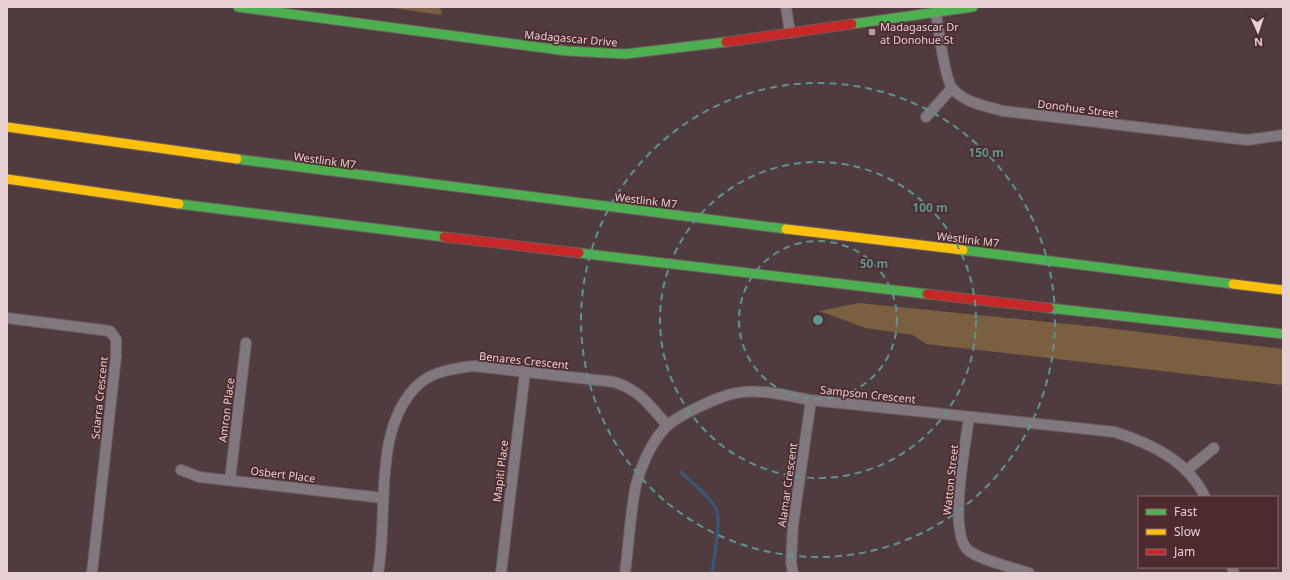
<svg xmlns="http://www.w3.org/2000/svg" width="1290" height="580" font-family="'Noto Sans',sans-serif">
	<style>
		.green { fill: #7a5f40 }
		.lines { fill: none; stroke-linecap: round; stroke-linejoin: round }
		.stream { stroke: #375880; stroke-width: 3 }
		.street-casing { stroke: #6d5b5d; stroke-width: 12 }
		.fast-casing { stroke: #6d5b5d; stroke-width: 11 }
		.slow-casing { stroke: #6d5b5d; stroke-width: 11 }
		.jam-casing { stroke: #6d5b5d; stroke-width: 11 }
		.street { stroke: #81787f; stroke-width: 10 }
		.fast { stroke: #4caf50; stroke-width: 9 }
		.slow { stroke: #ffc107; stroke-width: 9 }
		.jam { stroke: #c62828; stroke-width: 9 }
		.ring { fill: none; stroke: #5b9691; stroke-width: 2; stroke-dasharray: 7 5 }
		.poi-dot { fill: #b29c9e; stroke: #4d2a2e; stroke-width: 1.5 }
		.labels { text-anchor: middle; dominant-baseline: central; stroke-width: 3.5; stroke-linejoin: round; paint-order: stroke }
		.poi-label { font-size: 11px; fill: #e7d0d1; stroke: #4d2a2e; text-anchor: start }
		.street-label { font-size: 11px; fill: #e7d0d1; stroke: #4d2a2e }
		.centre { fill: #5b9691; stroke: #4d2a2e; stroke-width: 2 }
		.ring-label { font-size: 12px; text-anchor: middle; font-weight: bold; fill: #5b9691; stroke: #4d2a2e; stroke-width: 3.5; stroke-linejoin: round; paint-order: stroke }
	</style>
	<rect width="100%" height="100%" fill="#503c3e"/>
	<g class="green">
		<path d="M 386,7 L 440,7 L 442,15 Z"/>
		<path d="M 859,303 L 1098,327 L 1283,349 L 1283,385 L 926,344 L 913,335 L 866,328 L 819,311 Z"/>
	</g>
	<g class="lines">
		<path class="stream" d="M 681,472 C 690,481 713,499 717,511 C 721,524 714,558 712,573"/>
		<defs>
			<g id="street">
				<path d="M 786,7 L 790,33"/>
				<path d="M 936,13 C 938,27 945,79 952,88 C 964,103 986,106 1003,111 L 1247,140 L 1283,135"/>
				<path d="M 926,117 L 952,88"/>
				<path d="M 7,318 L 110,331 L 116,339 L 116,356 L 92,573"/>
				<path d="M 969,417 C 966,444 947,534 969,551 C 983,561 1011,567 1029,573"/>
				<path d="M 181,470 L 199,477 L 383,498"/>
				<path d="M 1187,470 L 1214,448"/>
				<path d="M 230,480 L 246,343"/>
				<path d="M 1232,567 L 1234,573"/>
				<path d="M 378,573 C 389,516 371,426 420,383 C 434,371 457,368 474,366 L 614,382 C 640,390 650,406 667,425"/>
				<path d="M 501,573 L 525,372"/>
				<path d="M 625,573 C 629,544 630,513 636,485 C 641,466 652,440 667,426 C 679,415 719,396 736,393 C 760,388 788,396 811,400 L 1115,432 C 1152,444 1188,461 1205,497"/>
				<path d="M 793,573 L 791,562 L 793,525 L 811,400"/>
			</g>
			<g id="fast">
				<path d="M 238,7 L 567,51 L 625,54 L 726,42"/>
				<path d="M 852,24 L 973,7"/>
				<path d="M 237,159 L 786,229"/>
				<path d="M 179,204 L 444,237"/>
				<path d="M 963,250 L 1233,284"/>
				<path d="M 579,253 L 927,294"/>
				<path d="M 1049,308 L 1283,334"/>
			</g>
			<g id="slow">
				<path d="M 7,127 L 237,159"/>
				<path d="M 7,179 L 179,204"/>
				<path d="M 786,229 L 963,250"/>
				<path d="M 1233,284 L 1283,290"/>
			</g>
			<g id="jam">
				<path d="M 726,42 L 852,24"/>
				<path d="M 444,237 L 579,253"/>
				<path d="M 927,294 L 1049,308"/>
			</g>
		</defs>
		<use href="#street" class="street-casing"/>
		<use href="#fast" class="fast-casing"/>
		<use href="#slow" class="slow-casing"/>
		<use href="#jam" class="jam-casing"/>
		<use href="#street" class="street"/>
		<use href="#fast" class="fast"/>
		<use href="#slow" class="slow"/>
		<use href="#jam" class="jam"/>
	</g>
	<g class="ring">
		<circle cx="818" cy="320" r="79"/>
		<circle cx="818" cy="320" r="158"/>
		<circle cx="818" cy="320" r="237"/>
	</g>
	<rect class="poi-dot" x="868" y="28" width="8" height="8" rx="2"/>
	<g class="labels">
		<g class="poi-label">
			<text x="880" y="26">Madagascar Dr<tspan x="880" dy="13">at Donohue St</tspan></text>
		</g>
		<g class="street-label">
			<text transform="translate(571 38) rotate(5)">Madagascar Drive</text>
			<text transform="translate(1078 108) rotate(7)">Donohue Street</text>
			<text transform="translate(325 160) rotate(8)">Westlink M7</text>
			<text transform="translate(646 200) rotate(7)">Westlink M7</text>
			<text transform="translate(968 239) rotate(7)">Westlink M7</text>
			<text transform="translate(524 360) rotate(6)">Benares Crescent</text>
			<text transform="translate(868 394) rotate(6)">Sampson Crescent</text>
			<text transform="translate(99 398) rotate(-84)">Sciarra Crescent</text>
			<text transform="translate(226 410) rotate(-83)">Amron Place</text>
			<text transform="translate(500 471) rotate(-83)">Mapiti Place</text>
			<text transform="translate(283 474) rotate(7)">Osbert Place</text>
			<text transform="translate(950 480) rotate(-84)">Watton Street</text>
			<text transform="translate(787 485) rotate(-82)">Alamar Crescent</text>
		</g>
	</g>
	<circle cx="818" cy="320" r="6" class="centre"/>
	<g class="ring-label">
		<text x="986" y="157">150 m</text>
		<text x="930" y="212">100 m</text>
		<text x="874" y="268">50 m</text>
	</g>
	<rect width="1290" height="580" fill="none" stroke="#e7d0d1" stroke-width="16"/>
	<rect x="1138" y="496" width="140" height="72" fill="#4d2a2e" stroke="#8b6c6f"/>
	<rect x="1146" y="509" width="20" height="6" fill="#4caf50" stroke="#8b6c6f"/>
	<text x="1174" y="516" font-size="12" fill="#e7d0d1">Fast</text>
	<rect x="1146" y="529" width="20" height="6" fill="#ffc107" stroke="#8b6c6f"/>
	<text x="1174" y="536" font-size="12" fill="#e7d0d1">Slow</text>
	<rect x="1146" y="549" width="20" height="6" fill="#c62828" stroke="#8b6c6f"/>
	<text x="1174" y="556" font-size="12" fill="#e7d0d1">Jam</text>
	<g transform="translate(1258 32) rotate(177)" stroke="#4d2a2e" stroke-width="3" paint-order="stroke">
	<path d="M0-3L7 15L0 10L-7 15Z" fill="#e7d0d1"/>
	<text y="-6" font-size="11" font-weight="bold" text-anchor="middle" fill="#e7d0d1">N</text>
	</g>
</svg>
